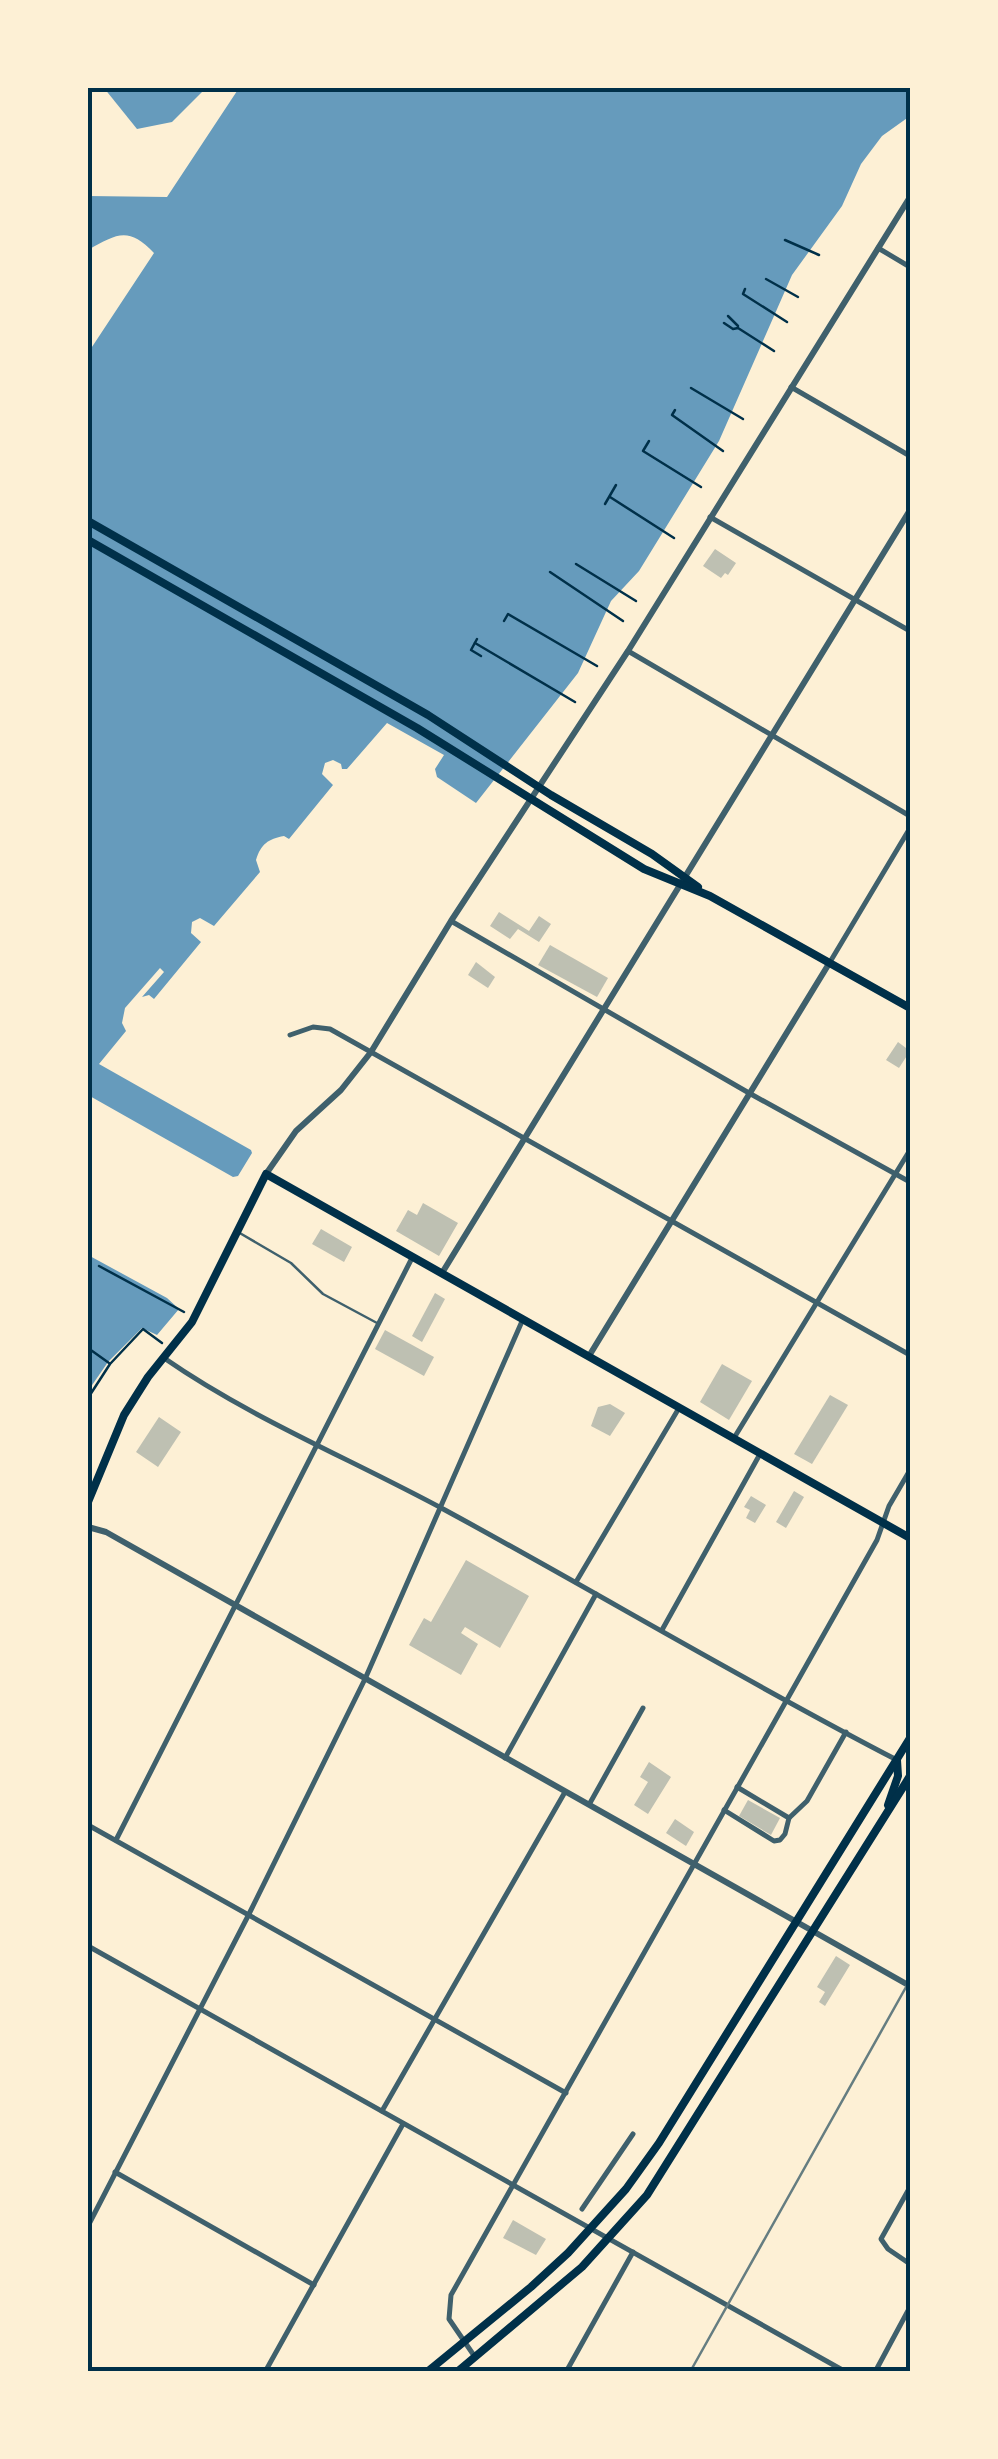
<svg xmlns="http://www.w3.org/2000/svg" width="998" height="2459" font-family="'Varela Round',sans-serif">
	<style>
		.water { fill: #669bbc }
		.building { fill: #bec0b2 }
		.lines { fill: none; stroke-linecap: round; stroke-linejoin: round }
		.path { stroke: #003049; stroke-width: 2.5 }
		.service { stroke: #3f606c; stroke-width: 2.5 }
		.minor { stroke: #3f606c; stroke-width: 5 }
		.tertiary { stroke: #3f606c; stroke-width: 6 }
		.secondary { stroke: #003049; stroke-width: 8 }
		.primary { stroke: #003049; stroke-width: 8 }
		.rail { stroke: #657d81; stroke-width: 2.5 }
		.neatline { fill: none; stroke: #003049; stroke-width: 4 }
	</style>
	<rect width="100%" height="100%" fill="#fdf0d5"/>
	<g class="water">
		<path d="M 104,88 L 206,88 L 172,122 L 137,129 Z"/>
		<path d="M 239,88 L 910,88 L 910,116 L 882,136 L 861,164 L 842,206 L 792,275 L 719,441 L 639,571 L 611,601 L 578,673 L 476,803 L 437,777 L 435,769 L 444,755 L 387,723 L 347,769 L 342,769 L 341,764 L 333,760 L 325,763 L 322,774 L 333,785 L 289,839 L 284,836 C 268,839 261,844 256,860 L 260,872 L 214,926 L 200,918 L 192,922 L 191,933 L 201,942 L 154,999 L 149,995 L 142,997 L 164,972 L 160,968 L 125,1008 L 122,1023 L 126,1031 L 99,1064 L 251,1150 L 252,1153 L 238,1176 L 233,1177 L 88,1095 L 88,353 L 154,253 C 128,226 117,234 88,250 L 88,196 L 167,197 Z"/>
		<path d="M 88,1255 L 167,1298 L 179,1309 L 157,1335 L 142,1328 L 108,1362 L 88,1391 Z"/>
	</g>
	<g class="building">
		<path d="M 715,549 L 736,563 L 728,575 L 725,573 L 721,578 L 703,566 Z"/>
		<path d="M 499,912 L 529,931 L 539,916 L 551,924 L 539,942 L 518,929 L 510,939 L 490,926 Z"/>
		<path d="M 550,945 L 608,978 L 597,997 L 538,965 Z"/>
		<path d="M 476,962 L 495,977 L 488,988 L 468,975 Z"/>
		<path d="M 898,1042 L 910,1051 L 899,1068 L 886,1060 Z"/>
		<path d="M 423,1203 L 458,1223 L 439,1256 L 396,1231 L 408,1210 L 417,1215 Z"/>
		<path d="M 321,1229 L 352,1247 L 344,1262 L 312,1244 Z"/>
		<path d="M 435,1293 L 445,1299 L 422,1342 L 412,1336 Z"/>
		<path d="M 385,1330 L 434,1357 L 424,1376 L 375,1349 Z"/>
		<path d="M 722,1364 L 752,1381 L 729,1420 L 700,1402 Z"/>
		<path d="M 830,1395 L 848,1405 L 812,1464 L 794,1454 Z"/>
		<path d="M 610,1404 L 625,1413 L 610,1436 L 591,1426 L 598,1407 Z"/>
		<path d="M 159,1417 L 181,1432 L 158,1467 L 136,1452 Z"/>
		<path d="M 794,1491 L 804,1497 L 786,1528 L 776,1522 Z"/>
		<path d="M 751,1496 L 766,1505 L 755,1523 L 746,1518 L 750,1510 L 744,1507 Z"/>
		<path d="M 466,1560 L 529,1596 L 500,1648 L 465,1627 L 461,1633 L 478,1644 L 461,1675 L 409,1645 L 424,1618 L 431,1622 Z"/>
		<path d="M 649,1762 L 671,1777 L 648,1814 L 634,1805 L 648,1782 L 640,1777 Z"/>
		<path d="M 748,1800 L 780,1818 L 771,1835 L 739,1816 Z"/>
		<path d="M 675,1819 L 694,1832 L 686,1846 L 666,1833 Z"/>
		<path d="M 836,1956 L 850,1965 L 825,2006 L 819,2002 L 825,1992 L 817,1987 Z"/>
		<path d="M 513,2220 L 546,2239 L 536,2255 L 503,2238 Z"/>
	</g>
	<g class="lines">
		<g class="path">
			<path d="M 785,240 L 819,255"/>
			<path d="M 766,279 L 798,297"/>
			<path d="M 745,289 L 743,294 L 787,322"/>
			<path d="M 728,316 L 738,326"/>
			<path d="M 724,323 L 733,329 L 738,328 L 774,351"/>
			<path d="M 691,388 L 743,419"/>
			<path d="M 675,410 L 672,415 L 723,451"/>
			<path d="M 649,441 L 643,451 L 701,487"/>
			<path d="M 610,497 L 674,538"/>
			<path d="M 605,504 L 616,485"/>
			<path d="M 576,564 L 636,601"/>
			<path d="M 550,572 L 623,621"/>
			<path d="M 504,621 L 508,614 L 597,666"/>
			<path d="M 477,639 L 471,650 L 481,656"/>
			<path d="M 475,643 L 575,702"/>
			<path d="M 99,1266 L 184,1312"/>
			<path d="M 88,1348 L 109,1363"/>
			<path d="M 88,1398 L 110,1364 L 143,1329 L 162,1343"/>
		</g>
		<path class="service" d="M 238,1232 L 291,1263 L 323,1294 L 377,1323"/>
		<g class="minor">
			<path d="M 878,248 L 910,267"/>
			<path d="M 791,387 L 910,456"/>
			<path d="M 710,517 L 910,631"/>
			<path d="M 628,651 L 910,816"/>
			<path d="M 451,921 L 749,1093 L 910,1182"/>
			<path d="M 830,962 L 910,828"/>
			<path d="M 290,1035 L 313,1027 L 330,1029 L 910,1355"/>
			<path d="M 164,1358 C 252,1419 351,1459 445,1510 C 596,1592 744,1681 897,1760"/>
			<path d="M 734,1438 L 910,1150"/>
			<path d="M 576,1582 L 679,1408"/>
			<path d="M 662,1630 L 760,1454"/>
			<path d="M 505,1758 L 596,1594"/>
			<path d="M 737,1787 L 789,1818 L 807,1801 L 846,1732"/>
			<path d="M 590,1803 L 643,1708"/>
			<path d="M 724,1810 L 774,1841 L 780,1840 L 785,1834 L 789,1818"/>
			<path d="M 88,1825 L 566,2093"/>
			<path d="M 116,1840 L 412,1258"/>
			<path d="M 88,1946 L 846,2372"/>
			<path d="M 382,2111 L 565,1792"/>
			<path d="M 115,2172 L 314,2285"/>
			<path d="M 910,2187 L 881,2239 L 888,2249 L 910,2264"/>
			<path d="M 582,2209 L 633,2134"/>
			<path d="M 88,2226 L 248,1916 L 365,1679 L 523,1319"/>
			<path d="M 475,2357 L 449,2319 L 451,2295 L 877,1540 L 889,1506 L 910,1470"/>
			<path d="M 265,2372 L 403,2124"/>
			<path d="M 566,2372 L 633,2252"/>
			<path d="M 875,2372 L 910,2307"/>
		</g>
		<g class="tertiary">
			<path d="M 266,1174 L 296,1131 L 341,1090 L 371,1052 L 451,921 L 628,651 L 910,197"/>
			<path d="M 442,1273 L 910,510"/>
			<path d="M 589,1356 L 830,962"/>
			<path d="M 88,1527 L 106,1532 L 910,1986"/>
		</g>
		<g class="secondary">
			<path d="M 88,521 L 428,715 L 551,795 L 652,854 L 698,887"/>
			<path d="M 88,540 L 417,728 L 644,869 L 710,896 L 910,1008"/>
			<path d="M 88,1502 L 124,1415 L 148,1377 L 192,1322 L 266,1174 L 910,1538"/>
		</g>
		<g class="primary">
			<path d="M 888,1805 L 898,1776 L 897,1760"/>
			<path d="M 427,2372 L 531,2287 L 568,2253 L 626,2189 L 659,2143 L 910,1738"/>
			<path d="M 457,2372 L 582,2267 L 647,2195 L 910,1776"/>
		</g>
		<path class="rail" d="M 690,2372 L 910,1980"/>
	</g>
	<rect width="998" height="2459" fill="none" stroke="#fdf0d5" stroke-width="180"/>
	<rect x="90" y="90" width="818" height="2279" class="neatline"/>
</svg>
